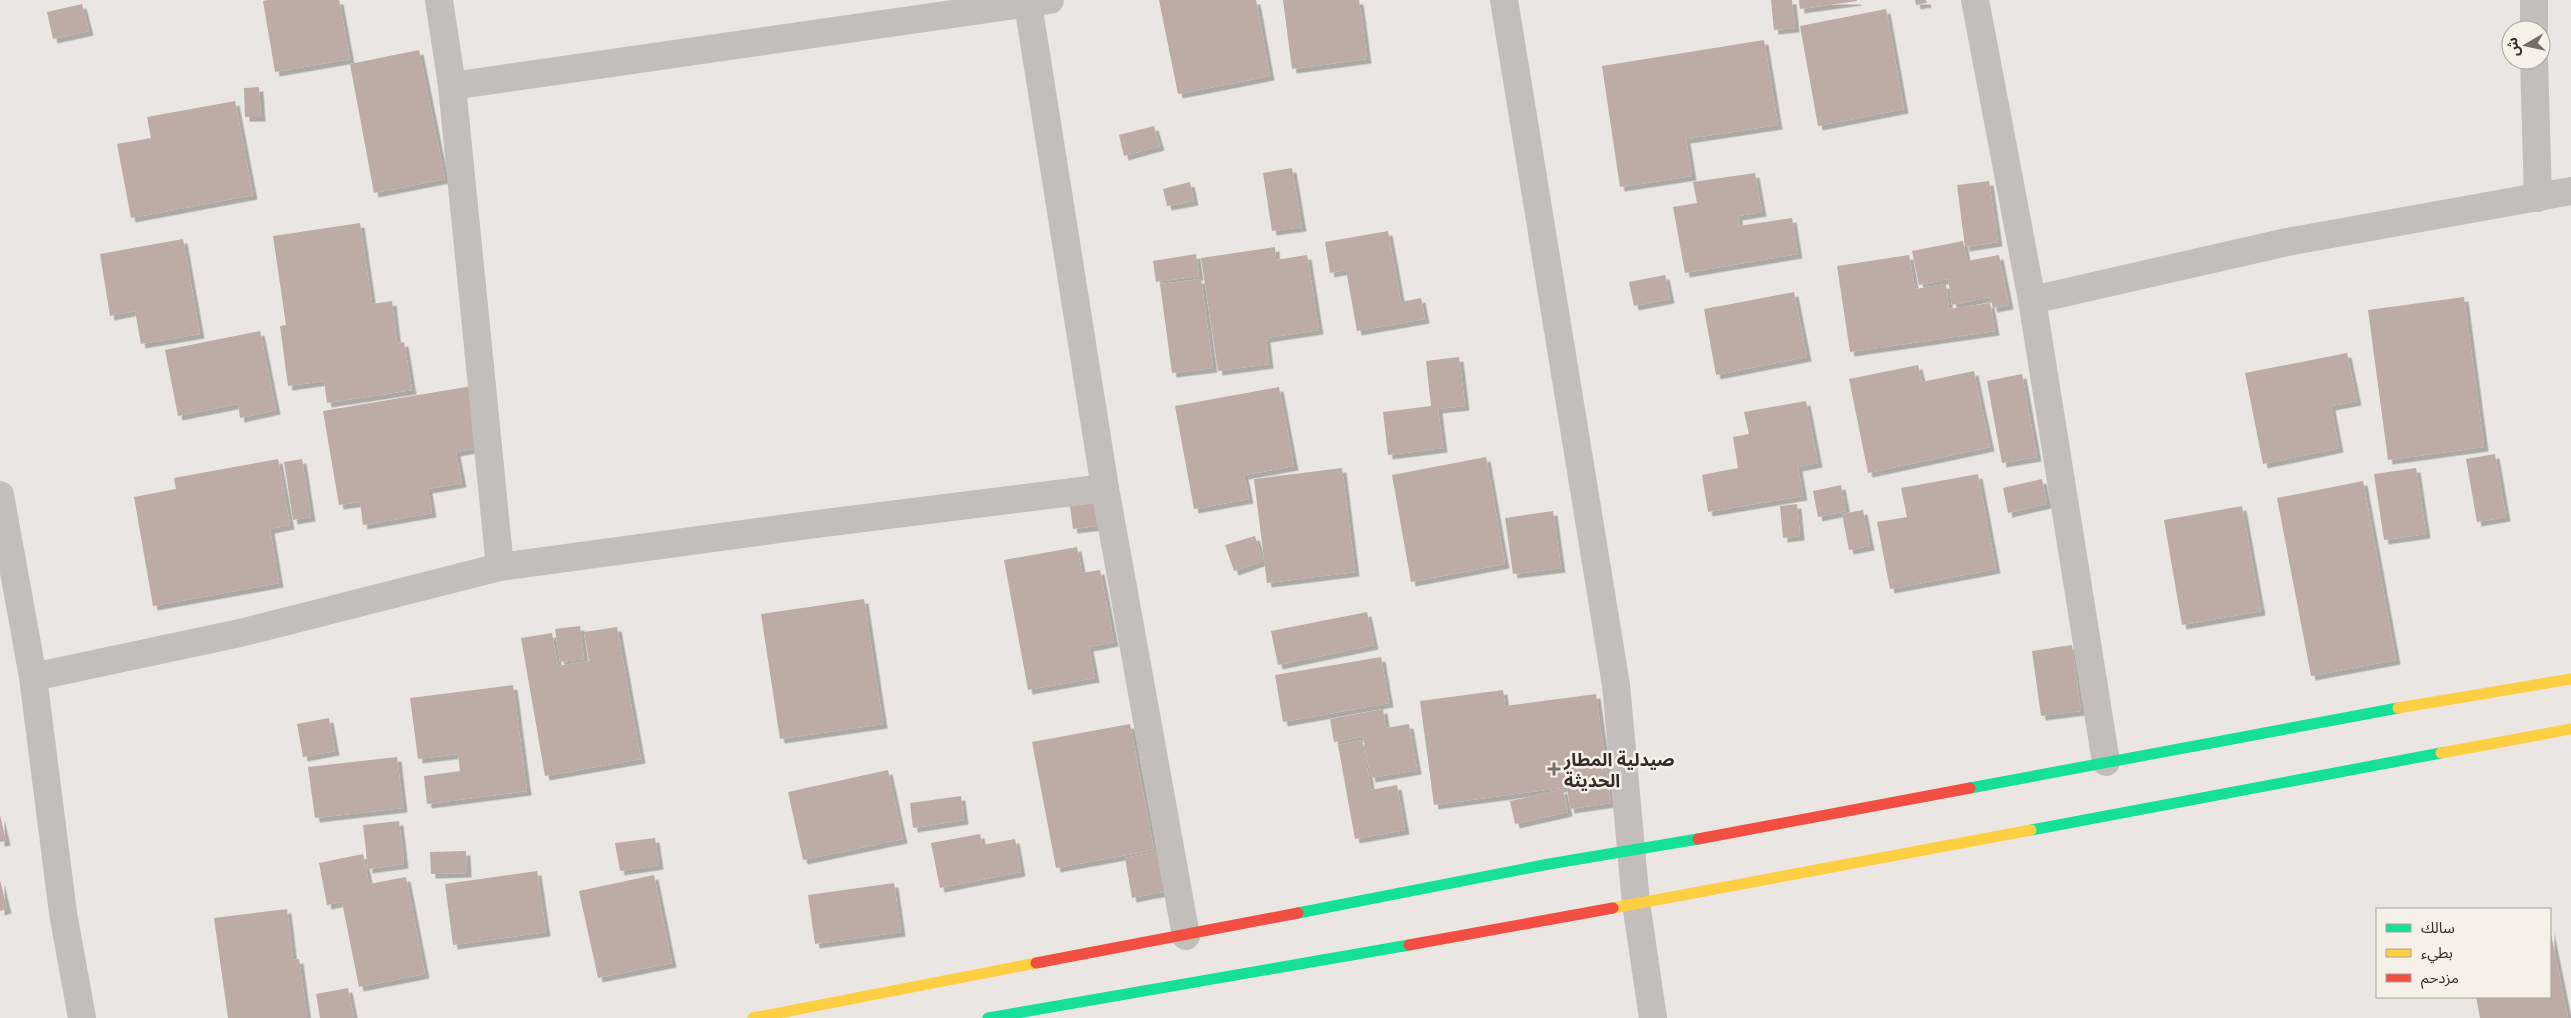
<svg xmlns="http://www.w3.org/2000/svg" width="2571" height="1018" font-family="Roboto,'Noto Sans Arabic',sans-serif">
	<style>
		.building { fill: #bcaca5; filter: url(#shadow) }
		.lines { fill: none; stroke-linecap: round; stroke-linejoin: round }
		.street { stroke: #c3beba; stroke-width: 28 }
		.fast { stroke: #16e098; stroke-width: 11 }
		.slow { stroke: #ffcf43; stroke-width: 11 }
		.jam { stroke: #f24e42; stroke-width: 11 }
		.poi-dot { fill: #746d69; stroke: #f7f0e9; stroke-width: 2 }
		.labels { text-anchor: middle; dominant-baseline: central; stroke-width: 5; stroke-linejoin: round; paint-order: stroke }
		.poi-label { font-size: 18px; font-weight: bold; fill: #342c29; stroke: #f7f0e9; text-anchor: start }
	</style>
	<defs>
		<filter id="shadow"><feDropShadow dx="4.5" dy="4.5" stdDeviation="0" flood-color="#0004"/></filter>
	</defs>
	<rect width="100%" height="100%" fill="#ebe6e1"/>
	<g class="building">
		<path d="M 269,0 L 339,0 L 350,59 L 275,72 L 263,1 Z"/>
		<path d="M 1159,0 L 1256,0 L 1270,76 L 1178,94 Z"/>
		<path d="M 1283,0 L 1359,0 L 1367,59 L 1292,69 Z"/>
		<path d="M 1771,0 L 1792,0 L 1795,28 L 1774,30 Z"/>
		<path d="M 1799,0 L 1857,0 L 1857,1 L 1800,9 Z"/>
		<path d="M 1915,0 L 1926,0 L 1927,3 L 1916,5 Z"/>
		<path d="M 82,4 L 89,31 L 53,39 L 47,12 Z"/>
		<path d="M 1886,9 L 1904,109 L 1818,126 L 1800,26 Z"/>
		<path d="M 1764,40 L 1778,125 L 1686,139 L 1692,176 L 1620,187 L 1602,66 Z"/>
		<path d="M 419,50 L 445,179 L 374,193 L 350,64 Z"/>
		<path d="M 259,87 L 261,117 L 245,117 L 244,88 Z"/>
		<path d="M 235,101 L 253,195 L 131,218 L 117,144 L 151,138 L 147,117 Z"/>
		<path d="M 1154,126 L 1160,146 L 1124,156 L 1119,135 Z"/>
		<path d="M 1292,168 L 1302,227 L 1272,231 L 1263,173 Z"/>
		<path d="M 1755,173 L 1762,212 L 1738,216 L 1739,226 L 1792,218 L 1798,254 L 1685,273 L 1673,207 L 1697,203 L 1693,182 Z"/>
		<path d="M 1989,181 L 1998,242 L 1965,247 L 1957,185 Z"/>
		<path d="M 1190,182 L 1194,201 L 1167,206 L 1163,189 Z"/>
		<path d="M 360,223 L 372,304 L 392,301 L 397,343 L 404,342 L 412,390 L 327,403 L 324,381 L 288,386 L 280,326 L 286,325 L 273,236 Z"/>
		<path d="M 1388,231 L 1401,302 L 1421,298 L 1425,319 L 1357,331 L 1346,270 L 1330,273 L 1325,242 Z"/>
		<path d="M 183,239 L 200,334 L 141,344 L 135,311 L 110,316 L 100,254 Z"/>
		<path d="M 1963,241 L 1967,261 L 1999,255 L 2009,305 L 1993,308 L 1990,297 L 1952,305 L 1948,279 L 1919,285 L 1912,251 Z"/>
		<path d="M 1275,247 L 1276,260 L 1307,255 L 1319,330 L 1266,338 L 1269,364 L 1218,371 L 1201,258 Z"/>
		<path d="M 1196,254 L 1199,276 L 1156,282 L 1153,261 Z"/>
		<path d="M 1909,255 L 1915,289 L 1946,284 L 1949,309 L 1990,303 L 1995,331 L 1850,352 L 1837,266 Z"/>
		<path d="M 1665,275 L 1670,299 L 1634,306 L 1629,282 Z"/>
		<path d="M 1201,279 L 1213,368 L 1172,373 L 1160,284 Z"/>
		<path d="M 1794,292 L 1807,357 L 1716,375 L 1704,309 Z"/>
		<path d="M 2464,297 L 2484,447 L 2388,460 L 2368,310 Z"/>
		<path d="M 260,331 L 276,410 L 240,418 L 238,404 L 178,416 L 165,350 Z"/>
		<path d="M 2347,353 L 2357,401 L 2331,406 L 2339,448 L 2263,464 L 2245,373 Z"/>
		<path d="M 1459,357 L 1465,406 L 1438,409 L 1443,448 L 1388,455 L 1383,412 L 1431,406 L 1426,361 Z"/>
		<path d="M 1918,365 L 1922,382 L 1974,371 L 1990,447 L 1868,473 L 1849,379 Z"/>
		<path d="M 2022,374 L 2037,457 L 2002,463 L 1987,381 Z"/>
		<path d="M 472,386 L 482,447 L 456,452 L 462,483 L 428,489 L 432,513 L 363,525 L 360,502 L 339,505 L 323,411 Z"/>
		<path d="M 1279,387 L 1294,466 L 1244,475 L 1249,499 L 1194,509 L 1175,406 Z"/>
		<path d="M 1806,401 L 1818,463 L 1798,467 L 1803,496 L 1708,512 L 1702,475 L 1738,468 L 1733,437 L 1749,434 L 1744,412 Z"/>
		<path d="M 2495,454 L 2506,517 L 2477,522 L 2466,459 Z"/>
		<path d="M 1486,457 L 1505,564 L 1411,582 L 1392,475 Z"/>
		<path d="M 278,459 L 290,525 L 270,529 L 279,583 L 153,606 L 134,497 L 176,489 L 174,478 Z"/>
		<path d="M 302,459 L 311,517 L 293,520 L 284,462 Z"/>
		<path d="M 1342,468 L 1355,572 L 1267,583 L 1254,479 Z"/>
		<path d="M 2416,468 L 2426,534 L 2384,540 L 2374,474 Z"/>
		<path d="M 1978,474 L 1996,569 L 1890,589 L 1877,522 L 1907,517 L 1901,488 Z"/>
		<path d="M 2042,479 L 2047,504 L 2008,513 L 2003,488 Z"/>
		<path d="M 2363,481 L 2396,660 L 2311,676 L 2277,498 Z"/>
		<path d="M 1841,485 L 1846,511 L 1818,517 L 1813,491 Z"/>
		<path d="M 1094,503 L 1097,526 L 1073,529 L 1070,506 Z"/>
		<path d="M 1797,504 L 1800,536 L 1783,538 L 1780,506 Z"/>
		<path d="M 2242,506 L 2261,611 L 2182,625 L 2164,520 Z"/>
		<path d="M 1863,510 L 1870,546 L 1849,550 L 1842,514 Z"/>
		<path d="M 1553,511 L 1561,568 L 1513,574 L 1505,518 Z"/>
		<path d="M 1255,536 L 1263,561 L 1234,571 L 1225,545 Z"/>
		<path d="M 1077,547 L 1082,573 L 1100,570 L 1114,642 L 1089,647 L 1095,678 L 1028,690 L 1004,560 Z"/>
		<path d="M 864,599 L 883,724 L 780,739 L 761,614 Z"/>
		<path d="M 1367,612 L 1374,645 L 1278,665 L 1271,631 Z"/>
		<path d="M 580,626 L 584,659 L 560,662 L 555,629 Z"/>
		<path d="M 617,627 L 641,759 L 545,776 L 521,638 L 552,633 L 558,666 L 589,661 L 584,632 Z"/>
		<path d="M 2072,645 L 2081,711 L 2041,716 L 2032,651 Z"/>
		<path d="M 1381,657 L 1389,703 L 1283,722 L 1275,675 Z"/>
		<path d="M 513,685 L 527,791 L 427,804 L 424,776 L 460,771 L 458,754 L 418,759 L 410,698 Z"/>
		<path d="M 1503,690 L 1505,706 L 1596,694 L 1611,803 L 1570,809 L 1567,787 L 1434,805 L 1420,701 Z"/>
		<path d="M 1383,709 L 1386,728 L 1409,724 L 1417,770 L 1371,778 L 1363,737 L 1334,742 L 1330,719 Z"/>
		<path d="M 329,718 L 335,751 L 303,757 L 297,724 Z"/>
		<path d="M 1130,724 L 1154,850 L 1056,868 L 1032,742 Z"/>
		<path d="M 1362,740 L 1371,790 L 1397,785 L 1405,830 L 1355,839 L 1338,745 Z"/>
		<path d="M 397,757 L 403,808 L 315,818 L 308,767 Z"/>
		<path d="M 888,770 L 903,839 L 803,860 L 788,792 Z"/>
		<path d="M 1563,789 L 1568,812 L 1515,824 L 1510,801 Z"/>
		<path d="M 961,796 L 964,820 L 913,828 L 910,803 Z"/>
		<path d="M 0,815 L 6,841 L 0,842 Z"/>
		<path d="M 399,821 L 404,864 L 368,869 L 363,825 Z"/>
		<path d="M 980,834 L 982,845 L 1015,839 L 1021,872 L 940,888 L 931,843 Z"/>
		<path d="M 655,838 L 659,865 L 620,871 L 615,843 Z"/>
		<path d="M 466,851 L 467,873 L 431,874 L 430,852 Z"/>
		<path d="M 1160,851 L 1168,891 L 1132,898 L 1125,858 Z"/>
		<path d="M 363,854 L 369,884 L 406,877 L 425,974 L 359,987 L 342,902 L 327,905 L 319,863 Z"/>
		<path d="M 537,871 L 546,932 L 453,945 L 445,884 Z"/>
		<path d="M 654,875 L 672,963 L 598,978 L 579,891 Z"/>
		<path d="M 0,880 L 7,909 L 0,911 Z"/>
		<path d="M 894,883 L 901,932 L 815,944 L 808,895 Z"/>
		<path d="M 287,909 L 293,960 L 299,959 L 307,1018 L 228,1018 L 214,918 Z"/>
		<path d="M 2550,929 L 2568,1018 L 2480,1018 L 2476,997 L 2550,997 Z"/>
		<path d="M 348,988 L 354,1018 L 320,1018 L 316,994 Z"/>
	</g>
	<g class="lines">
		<g class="street">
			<path d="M 439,0 L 452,86 L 500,567"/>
			<path d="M 1504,0 L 1616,685 L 1636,903 L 1653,1018"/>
			<path d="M 1975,0 L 2032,300 L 2106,762"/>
			<path d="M 2534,0 L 2534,30"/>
			<path d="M 1028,4 L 1105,488 L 1186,936"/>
			<path d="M 2534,60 L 2538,198"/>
			<path d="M 452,86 L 1050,0"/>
			<path d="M 2032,300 L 2287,242 L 2571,191"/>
			<path d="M 0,495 L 33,677 L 63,913 L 82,1018"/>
			<path d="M 33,677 L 240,633 L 500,567 L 809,525 L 1105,488"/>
		</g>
		<g class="fast">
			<path d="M 1970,788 L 2398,708"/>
			<path d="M 2031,830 L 2441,753"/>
			<path d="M 1298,913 L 1549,864 L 1698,839"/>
			<path d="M 988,1018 L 1409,945"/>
		</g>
		<g class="slow">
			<path d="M 2398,708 L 2571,679"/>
			<path d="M 2441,753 L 2571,729"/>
			<path d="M 1613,908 L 2031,830"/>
			<path d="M 753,1018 L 1036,963"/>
		</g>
		<g class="jam">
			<path d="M 1698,839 L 1970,788"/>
			<path d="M 1409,945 L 1613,908"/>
			<path d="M 1036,963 L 1298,913"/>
		</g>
	</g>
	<path class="poi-dot" d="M1551.5 761.5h5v5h5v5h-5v5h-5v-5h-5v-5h5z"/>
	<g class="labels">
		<g class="poi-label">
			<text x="1564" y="759">صيدلية المطار<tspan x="1564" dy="21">الحديثة</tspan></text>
		</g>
	</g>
	<rect x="2376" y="908" width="175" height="90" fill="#f7f0e9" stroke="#a9a29c"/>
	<rect x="2386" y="924" width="25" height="8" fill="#16e098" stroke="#a9a29c"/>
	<text x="2421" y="933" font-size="15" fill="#342c29">سالك</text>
	<rect x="2386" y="949" width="25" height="8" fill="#ffcf43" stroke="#a9a29c"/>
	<text x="2421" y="958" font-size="15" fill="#342c29">بطيء</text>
	<rect x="2386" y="974" width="25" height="8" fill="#f24e42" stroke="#a9a29c"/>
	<text x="2421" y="983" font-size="15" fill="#342c29">مزدحم</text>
	<g transform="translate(2526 45) rotate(261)"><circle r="24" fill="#f7f0e9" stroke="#a9a29c"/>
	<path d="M0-4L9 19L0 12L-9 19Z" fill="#746d69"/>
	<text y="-8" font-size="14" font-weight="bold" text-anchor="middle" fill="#342c29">ش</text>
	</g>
</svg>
